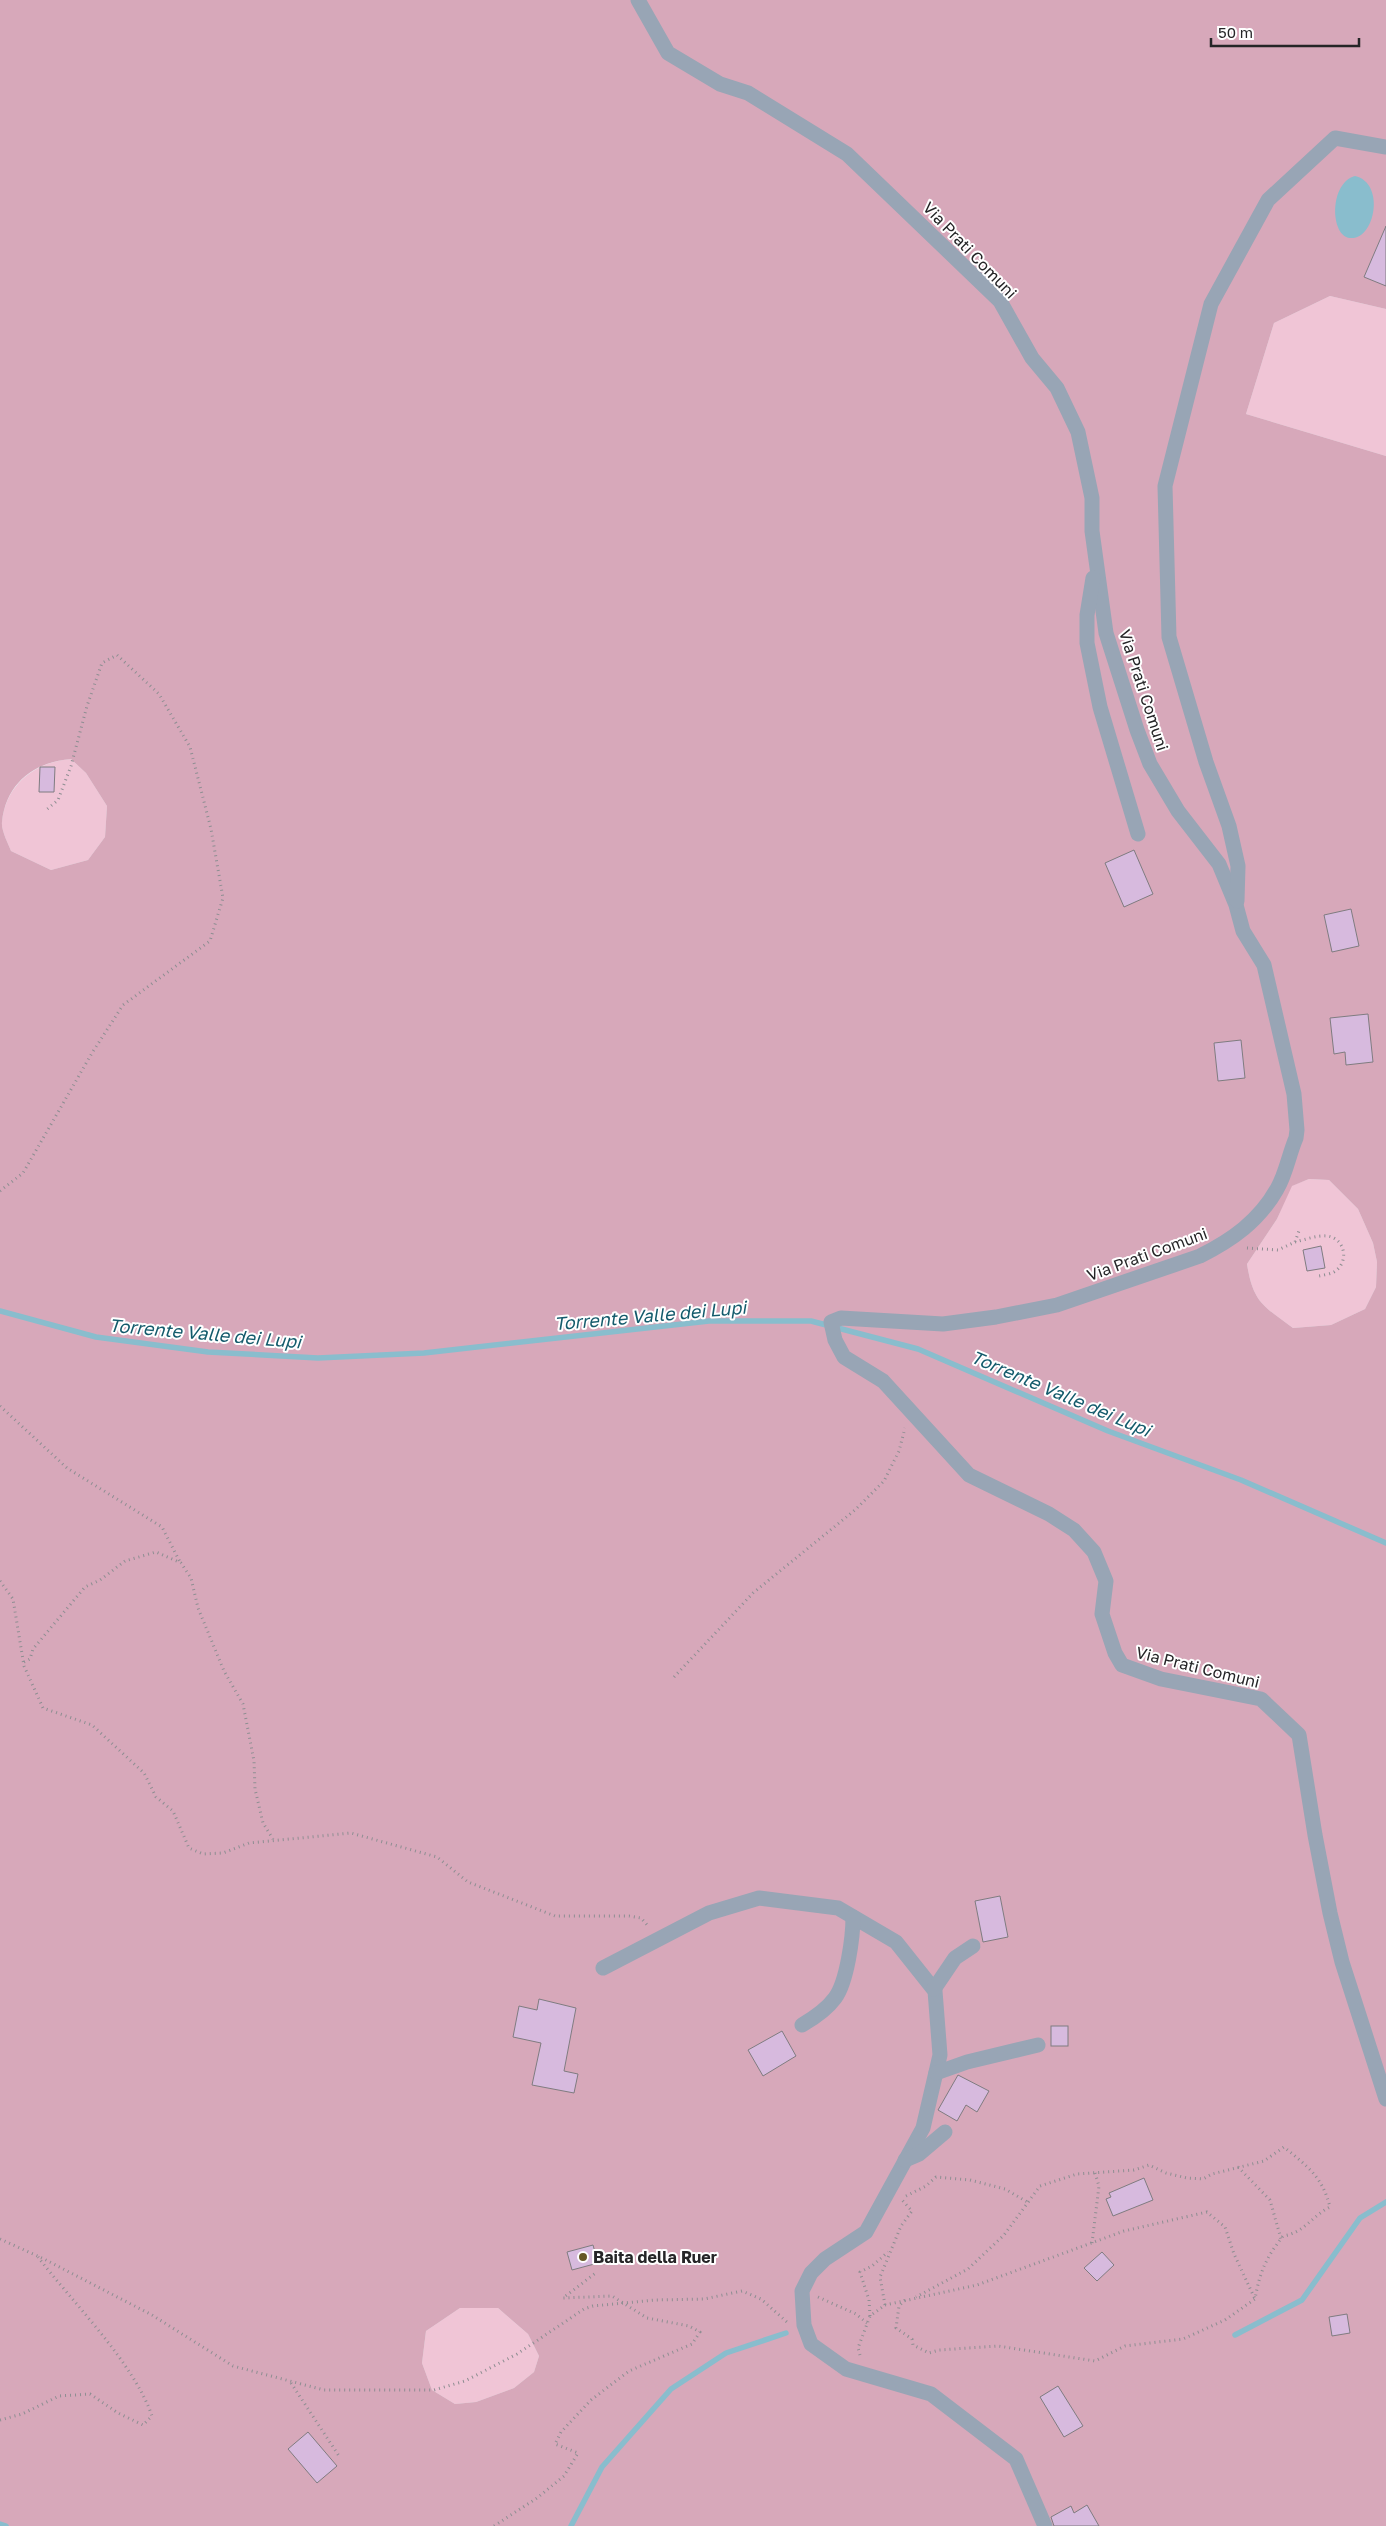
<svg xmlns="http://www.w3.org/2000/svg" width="1386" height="2526" font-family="'Golos Text',sans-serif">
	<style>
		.green { fill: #f0c5d6 }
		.forest { fill: #d7a8ba; fill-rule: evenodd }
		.water { fill: #89bdcd }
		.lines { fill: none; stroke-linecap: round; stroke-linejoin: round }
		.stream { stroke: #89bdcd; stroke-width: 5.5 }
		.building { fill: #d7bade; stroke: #7f7c80 }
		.path { stroke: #8e8e92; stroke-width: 3; stroke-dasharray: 1 4; stroke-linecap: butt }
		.minor { stroke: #98a5b5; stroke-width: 15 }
		.poi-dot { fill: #655825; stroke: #fff; stroke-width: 2 }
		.labels { text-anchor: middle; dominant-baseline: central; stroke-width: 4; stroke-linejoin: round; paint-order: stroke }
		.street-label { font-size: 16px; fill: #252527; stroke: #fff }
		.poi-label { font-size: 16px; font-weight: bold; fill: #252527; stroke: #fff; text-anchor: start }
		.water-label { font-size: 18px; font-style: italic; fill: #145b6c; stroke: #fff }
	</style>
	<rect width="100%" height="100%" fill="#e9e9ef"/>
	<g class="green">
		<path d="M 1330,296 L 1386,309 L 1386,456 L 1246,414 L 1274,323 Z"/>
		<path d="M 71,759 L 86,773 L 107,806 L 105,837 L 88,860 L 51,870 L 11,851 C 8,843 1,830 2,822 C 6,784 35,762 71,759 Z"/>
		<path d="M 1309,1179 L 1329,1180 L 1358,1209 L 1373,1243 L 1377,1262 L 1376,1287 L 1365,1309 L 1331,1325 L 1293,1328 C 1263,1306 1253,1302 1247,1264 L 1277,1219 L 1291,1186 Z"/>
		<path d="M 460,2308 L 498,2308 L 528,2334 L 539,2356 L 534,2372 L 514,2388 L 476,2402 L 455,2404 L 432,2390 L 422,2363 L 426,2331 Z"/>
	</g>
	<path class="forest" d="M 0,0 L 1386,0 L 1386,309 L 1330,296 L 1274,323 L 1246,414 L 1386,456 L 1386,2526 L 0,2526 ZM 71,759 L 86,773 L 107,806 L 105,837 L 88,860 L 51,870 L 11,851 C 8,843 1,830 2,822 C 6,783 34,762 71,759 ZM 1309,1179 L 1329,1180 L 1358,1209 L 1373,1243 L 1377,1262 L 1376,1287 L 1365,1309 L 1331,1325 L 1293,1328 C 1263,1306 1253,1302 1247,1264 L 1277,1219 L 1292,1186 ZM 460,2308 L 498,2308 L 528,2334 L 539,2356 L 534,2372 L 514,2388 L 476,2402 L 455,2404 L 432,2390 L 422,2363 L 426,2331 Z"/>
	<path class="water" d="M 1355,176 C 1386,183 1375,241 1350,238 C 1330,236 1329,183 1355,176 Z"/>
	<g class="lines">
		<g class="stream">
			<path d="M 0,1311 L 96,1337 L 208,1352 L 318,1358 L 424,1353 L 709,1321 L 811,1321 L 918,1349 L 1108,1431 L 1241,1480 L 1386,1543"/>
			<path d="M 1235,2335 L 1302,2300 L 1360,2218 L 1386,2202"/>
			<path d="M 0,2524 L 6,2526"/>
			<path d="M 571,2526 L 602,2467 L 671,2389 L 726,2353 L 786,2333"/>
		</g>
	</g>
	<g class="building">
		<path d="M 1386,226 L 1386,286 L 1364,277 Z"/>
		<path d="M 40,767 L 55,767 L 54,792 L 39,792 Z"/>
		<path d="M 1134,850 L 1153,894 L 1124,907 L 1105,863 Z"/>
		<path d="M 1351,909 L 1359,946 L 1332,952 L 1324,915 Z"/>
		<path d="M 1368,1014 L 1373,1062 L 1346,1065 L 1345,1052 L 1334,1054 L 1330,1018 Z"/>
		<path d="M 1241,1040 L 1245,1078 L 1218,1081 L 1214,1043 Z"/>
		<path d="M 1321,1246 L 1325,1268 L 1307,1271 L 1303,1250 Z"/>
		<path d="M 1000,1896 L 1008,1937 L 983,1942 L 975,1901 Z"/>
		<path d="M 539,1999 L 576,2008 L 564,2071 L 578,2074 L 574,2093 L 532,2085 L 541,2043 L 513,2037 L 519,2006 L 537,2010 Z"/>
		<rect x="1051" y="2026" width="17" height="20"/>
		<path d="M 782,2031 L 796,2056 L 763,2076 L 748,2050 Z"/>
		<path d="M 958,2075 L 989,2091 L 977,2112 L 966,2105 L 957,2121 L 938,2110 Z"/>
		<path d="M 1144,2178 L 1153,2200 L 1113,2216 L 1106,2199 L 1111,2197 L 1109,2193 Z"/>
		<path d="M 593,2245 L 598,2263 L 572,2270 L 567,2252 Z"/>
		<path d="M 1102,2252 L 1114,2265 L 1097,2281 L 1084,2268 Z"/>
		<path d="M 1347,2314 L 1350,2333 L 1332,2336 L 1329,2317 Z"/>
		<path d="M 1058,2386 L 1083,2426 L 1064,2437 L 1040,2397 Z"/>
		<path d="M 308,2432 L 337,2466 L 317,2483 L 288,2449 Z"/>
		<path d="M 1087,2505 L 1099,2526 L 1054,2526 L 1051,2517 L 1071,2506 L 1074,2513 Z"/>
	</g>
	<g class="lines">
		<g class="path">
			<path d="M 0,1191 L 23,1173 L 92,1053 L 123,1005 L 210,941 L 223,898 L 211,829 L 190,747 L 159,694 L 117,655 L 102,663 L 87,706 L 71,766 L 58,800 L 45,811"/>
			<path d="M 1295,1242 C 1304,1240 1317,1235 1327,1236 C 1345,1238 1350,1262 1334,1272 C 1330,1274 1324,1275 1319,1276"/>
			<path d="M 1247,1248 L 1278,1250 L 1295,1242 L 1300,1228"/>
			<path d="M 0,1406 L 67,1468 L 162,1527 L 180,1562"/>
			<path d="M 0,1581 L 13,1599 L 24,1666 L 43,1708 L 92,1725 L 144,1773 L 156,1797 L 173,1811 L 189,1848 L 203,1854 L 223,1853 L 249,1843 L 351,1833 L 437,1857 L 468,1882 L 555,1916 L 629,1916 L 641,1918 L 648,1926"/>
			<path d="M 24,1662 L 30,1659 L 33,1649 L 85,1587 L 100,1580 L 125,1561 L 156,1552 L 181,1563 L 191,1578 L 198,1608 L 224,1671 L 243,1704 L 254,1761 L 255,1789 L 263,1823 L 273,1839"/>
			<path d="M 674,1677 L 753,1593 L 855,1510 L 884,1481 L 899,1451 L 905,1428"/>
			<path d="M 1238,2167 L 1270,2200 L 1281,2239"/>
			<path d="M 906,2196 L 926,2186 L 936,2177 L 970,2180 L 1005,2189 L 1029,2203"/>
			<path d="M 0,2239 L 44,2259 L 152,2315 L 233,2366 L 324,2390 L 434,2390 L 465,2381 L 517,2354 L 584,2309 L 593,2306 L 655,2300 L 704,2299 L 742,2291 L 761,2299 L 787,2322"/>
			<path d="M 1092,2243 L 1099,2186 L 1095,2173"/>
			<path d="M 818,2297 L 856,2314 L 867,2323"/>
			<path d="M 905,2300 L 899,2306 L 896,2328 L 912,2339 L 913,2345 L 929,2353 L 939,2350 L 998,2346 L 1095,2361 L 1125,2346 L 1183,2339 L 1225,2320 L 1255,2299 C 1260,2271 1266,2258 1283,2236 C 1304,2233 1312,2216 1330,2207 C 1322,2176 1308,2167 1284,2147 L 1264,2161 L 1212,2174 L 1203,2179 L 1187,2178 L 1166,2173 L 1149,2165 L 1134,2170 L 1077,2174 L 1040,2186 L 1004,2235 L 968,2269 L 916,2297"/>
			<path d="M 885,2305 L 880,2277 L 901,2226 L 912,2211 L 902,2200"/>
			<path d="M 870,2316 L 869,2300 L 860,2272 L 872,2266 L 888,2252"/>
			<path d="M 860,2355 L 858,2348 L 870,2316 L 885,2305 L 977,2285 L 1124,2231 L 1207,2212 L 1225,2227 L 1234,2254 L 1255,2299"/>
			<path d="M 291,2383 L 339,2456"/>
			<path d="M 0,2420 L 22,2414 L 59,2396 L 90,2394 L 118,2413 L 143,2425 L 152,2416 C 134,2363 73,2303 38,2257"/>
			<path d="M 494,2526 L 537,2498 L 564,2476 L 578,2453 L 555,2444 L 561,2432 L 591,2400 L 629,2371 L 692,2344 L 700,2332 L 689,2326 L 647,2318 L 612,2296 L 563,2298 L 597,2272"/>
		</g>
		<g class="minor">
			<path d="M 638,0 L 668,53 L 720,84 L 748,93 L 847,154 L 1000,301 L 1032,358 L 1057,388 L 1078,432 L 1092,498 L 1092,531 L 1106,633 L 1137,730 L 1150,764 L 1178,811 L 1219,864 L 1236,905 L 1243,931 L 1264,965 L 1294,1094 L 1297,1130 L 1296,1138 C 1289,1154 1286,1174 1277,1189 C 1259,1221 1232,1240 1200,1256 L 1057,1305 L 996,1317 L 943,1324 L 841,1318 L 831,1322 L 835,1340 L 844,1357 L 883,1381 L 969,1475 L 1049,1514 L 1074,1530 L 1094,1552 L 1106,1581 L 1102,1614 L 1115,1653 L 1122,1665 L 1161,1679 L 1261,1699 L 1299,1735 L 1315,1835 L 1330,1913 L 1342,1962 L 1386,2099"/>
			<path d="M 1093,578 L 1087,615 L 1087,643 L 1100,707 L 1138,834"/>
			<path d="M 1237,901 L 1238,866 L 1229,826 L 1206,762 L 1169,637 L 1165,486 L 1211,304 L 1268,200 L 1335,138 L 1386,147"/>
			<path d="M 603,1968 L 709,1913 L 759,1898 L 838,1908 L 896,1942 L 935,1991 L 940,2055 L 923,2128 L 866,2232 L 825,2259 L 811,2273 L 802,2291 L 804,2325 L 811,2344 L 846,2369 L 931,2394 L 1016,2459 L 1045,2526"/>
			<path d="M 934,1989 L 955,1958 L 973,1946"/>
			<path d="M 802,2025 C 814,2018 827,2009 835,1998 C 847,1982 853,1937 853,1917"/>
			<path d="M 936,2073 L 967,2062 L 1038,2045"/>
			<path d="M 905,2160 L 919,2154 L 945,2132"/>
		</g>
	</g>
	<circle class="poi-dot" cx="583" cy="2257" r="5"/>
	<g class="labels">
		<g class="street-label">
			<text transform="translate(970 250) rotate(46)">Via Prati Comuni</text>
			<text transform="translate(1144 690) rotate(72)">Via Prati Comuni</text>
			<text transform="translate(1147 1254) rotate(-20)">Via Prati Comuni</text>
			<text transform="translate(1198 1667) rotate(14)">Via Prati Comuni</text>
		</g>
		<g class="poi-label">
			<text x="593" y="2257">Baita della Ruer</text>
		</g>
		<g class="water-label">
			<text transform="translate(650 1315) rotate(-5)">Torrente Valle dei Lupi</text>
			<text transform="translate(205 1333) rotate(5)">Torrente Valle dei Lupi</text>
			<text transform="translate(1061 1393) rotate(23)">Torrente Valle dei Lupi</text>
		</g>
	</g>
	<path d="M1211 38v8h148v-8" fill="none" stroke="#252527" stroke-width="2.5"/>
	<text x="1218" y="38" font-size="15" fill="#252527" stroke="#ffffff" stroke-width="4" paint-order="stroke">50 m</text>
</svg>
